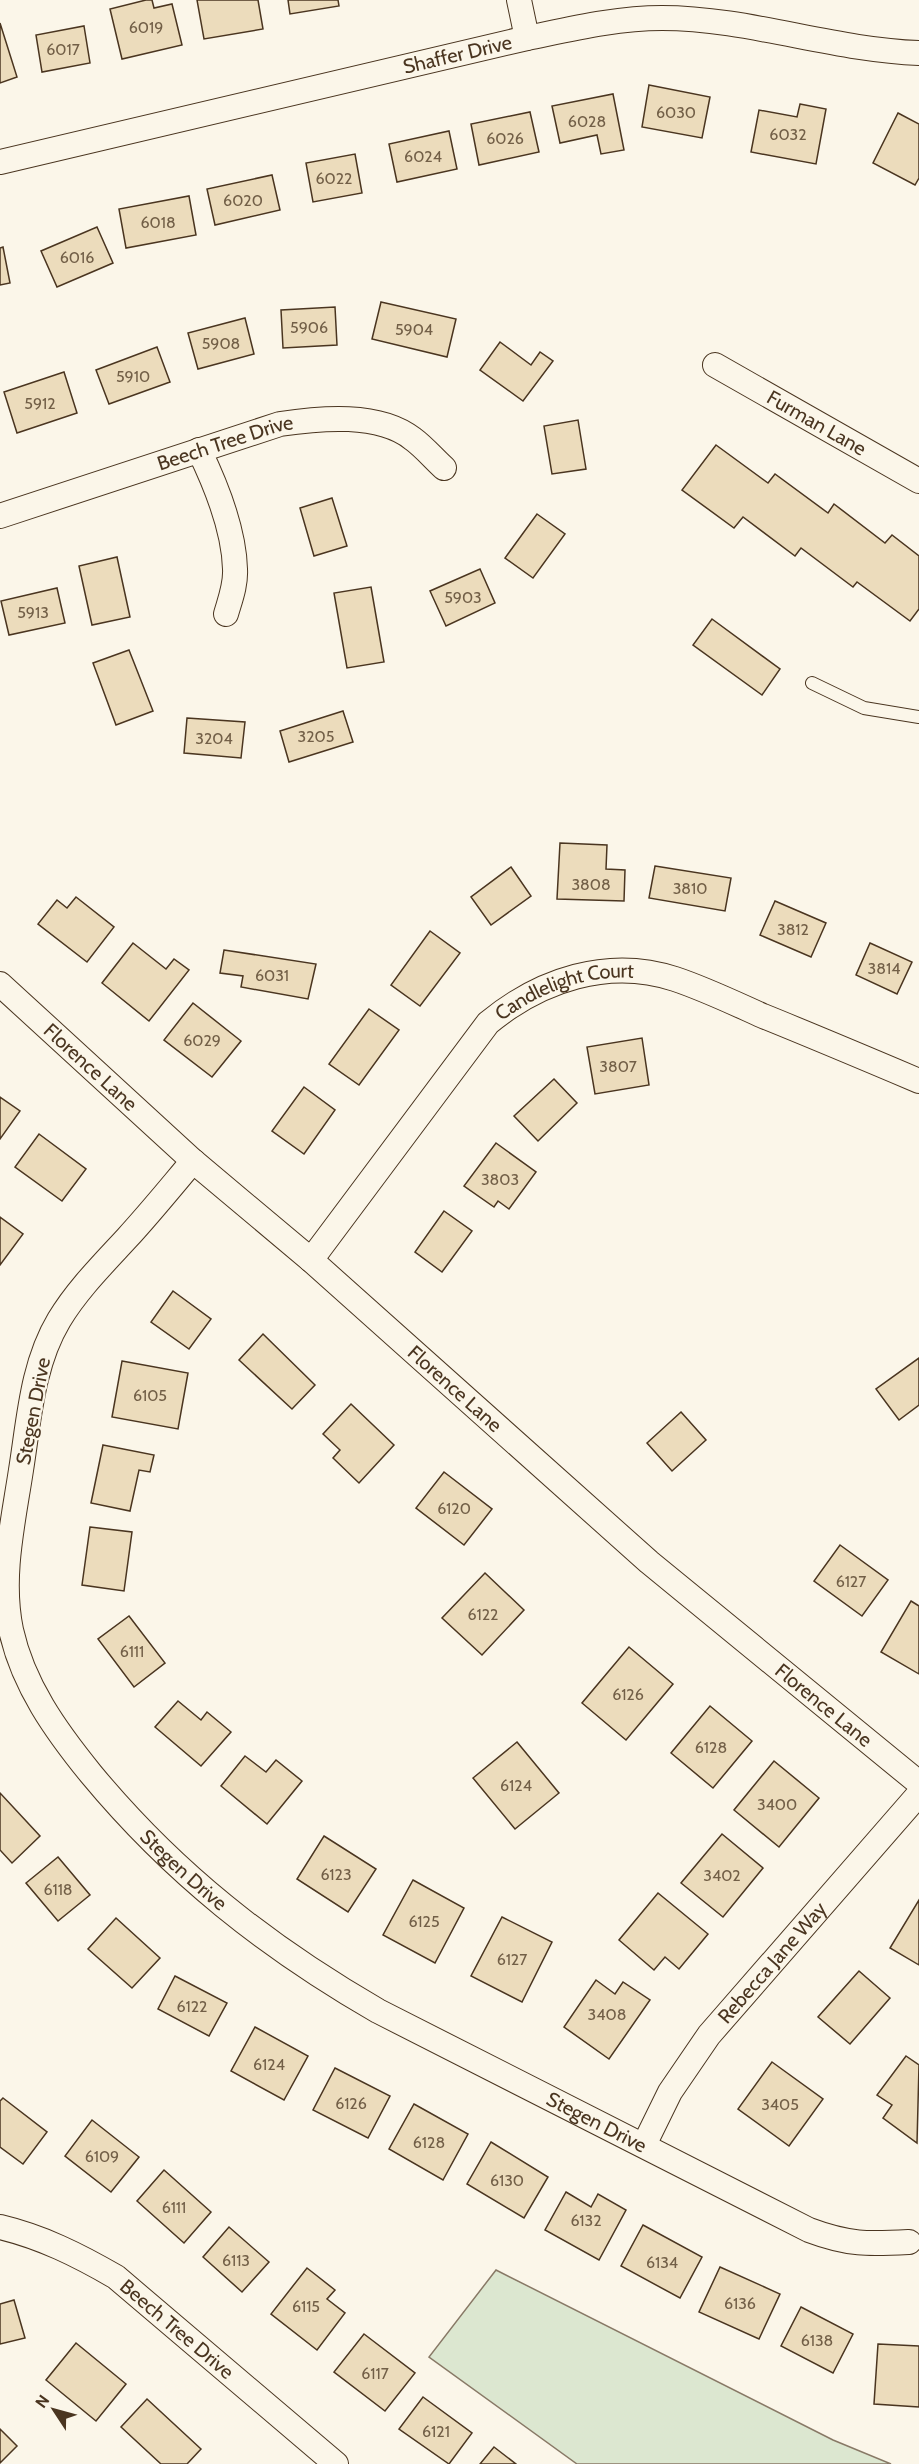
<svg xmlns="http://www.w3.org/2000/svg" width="919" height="2464" font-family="Cabin,sans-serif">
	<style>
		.green { fill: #dce7d0; stroke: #887966; stroke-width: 1.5 }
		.building { fill: #ecdcbc; stroke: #4a3520; stroke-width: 1.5 }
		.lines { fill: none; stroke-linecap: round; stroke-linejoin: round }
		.service-casing { stroke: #4a3520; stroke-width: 14 }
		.minor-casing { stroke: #4a3520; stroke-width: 26 }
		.service { stroke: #fbf6e9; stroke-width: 12 }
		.minor { stroke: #fbf6e9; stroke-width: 24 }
		.labels { text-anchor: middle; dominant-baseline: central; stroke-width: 4.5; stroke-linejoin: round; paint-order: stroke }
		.number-label { font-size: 16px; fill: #725f47 }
		.street-label { font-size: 20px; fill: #4a3520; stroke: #fbf6e9 }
	</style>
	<rect width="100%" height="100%" fill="#fbf6e9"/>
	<path class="green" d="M 496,2270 L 833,2440 L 891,2464 L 577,2464 L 429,2357 Z"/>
	<g class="building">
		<path d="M 146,0 L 152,0 L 154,8 L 172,4 L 182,45 L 122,59 L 110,9 Z"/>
		<path d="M 197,0 L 258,0 L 263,29 L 204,39 Z"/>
		<path d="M 288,0 L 338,0 L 339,6 L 290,14 Z"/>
		<path d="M 0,23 L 17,77 L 0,83 Z"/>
		<path d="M 84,26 L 90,63 L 42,72 L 36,35 Z"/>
		<path d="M 649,85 L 710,97 L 702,138 L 642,127 Z"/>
		<path d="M 613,94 L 624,150 L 601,154 L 597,135 L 560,143 L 552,106 Z"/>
		<path d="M 800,104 L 826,109 L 816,164 L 751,152 L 759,110 L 797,117 Z"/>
		<path d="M 530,112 L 539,152 L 479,165 L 471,124 Z"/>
		<path d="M 898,113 L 919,124 L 919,178 L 915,185 L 873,163 Z"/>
		<path d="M 449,131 L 457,169 L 397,182 L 389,144 Z"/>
		<path d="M 355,154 L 362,193 L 313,202 L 306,163 Z"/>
		<path d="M 272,175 L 280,210 L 215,225 L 207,189 Z"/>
		<path d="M 189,196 L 196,235 L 126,248 L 119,209 Z"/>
		<path d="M 97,227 L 113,263 L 57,287 L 41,251 Z"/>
		<path d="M 3,247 L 10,283 L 0,285 L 0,248 Z"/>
		<path d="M 381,302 L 456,319 L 447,357 L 372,339 Z"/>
		<path d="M 335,307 L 337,345 L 283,348 L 281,310 Z"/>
		<path d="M 245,318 L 254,354 L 198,369 L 188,333 Z"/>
		<path d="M 500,342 L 531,365 L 540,352 L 553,361 L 523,401 L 480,370 Z"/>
		<path d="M 157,347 L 170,382 L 109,404 L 96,370 Z"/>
		<path d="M 64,372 L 77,413 L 17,433 L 4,392 Z"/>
		<path d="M 578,420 L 586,469 L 552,474 L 544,426 Z"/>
		<path d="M 716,445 L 768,483 L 775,474 L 828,513 L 834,504 L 885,543 L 892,535 L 919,556 L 919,609 L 910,621 L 857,582 L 853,587 L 801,548 L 795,556 L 743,517 L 734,528 L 682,490 Z"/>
		<path d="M 332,498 L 347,546 L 314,556 L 300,508 Z"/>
		<path d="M 537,514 L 565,534 L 533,578 L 505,558 Z"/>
		<path d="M 117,557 L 130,617 L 92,625 L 79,566 Z"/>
		<path d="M 480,569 L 495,603 L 446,626 L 430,591 Z"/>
		<path d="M 371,587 L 384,662 L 347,668 L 334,593 Z"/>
		<path d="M 57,588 L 65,623 L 9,635 L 1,601 Z"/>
		<path d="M 712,619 L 780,669 L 762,695 L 693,645 Z"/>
		<path d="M 129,650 L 153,711 L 116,725 L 93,663 Z"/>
		<path d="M 343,711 L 353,742 L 289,762 L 280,731 Z"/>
		<path d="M 187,718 L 245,722 L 241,758 L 184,753 Z"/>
		<path d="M 560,843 L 607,845 L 606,869 L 625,870 L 624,901 L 557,899 Z"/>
		<path d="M 655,866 L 731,878 L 725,911 L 649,898 Z"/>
		<path d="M 511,867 L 531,896 L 491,925 L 471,897 Z"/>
		<path d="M 76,897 L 114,927 L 87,962 L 38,924 L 57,900 L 67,908 Z"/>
		<path d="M 775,901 L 826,923 L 811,957 L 760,935 Z"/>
		<path d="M 430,931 L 460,953 L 420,1006 L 391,985 Z"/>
		<path d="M 133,943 L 166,969 L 174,959 L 189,970 L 149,1021 L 102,983 Z"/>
		<path d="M 870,943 L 912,962 L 897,994 L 856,975 Z"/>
		<path d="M 224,950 L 316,964 L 308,999 L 241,987 L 243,976 L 220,973 Z"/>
		<path d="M 193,1003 L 241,1041 L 212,1077 L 164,1040 Z"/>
		<path d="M 369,1009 L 399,1030 L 359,1085 L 329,1064 Z"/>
		<path d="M 642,1038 L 649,1085 L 595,1094 L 587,1047 Z"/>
		<path d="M 554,1079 L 577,1103 L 538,1141 L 514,1116 Z"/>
		<path d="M 304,1087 L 335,1110 L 304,1154 L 272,1131 Z"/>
		<path d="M 0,1097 L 20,1111 L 0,1139 Z"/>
		<path d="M 39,1134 L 86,1169 L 62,1201 L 15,1167 Z"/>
		<path d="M 496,1143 L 536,1172 L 509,1209 L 498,1201 L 494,1207 L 464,1186 Z"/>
		<path d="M 444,1211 L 472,1231 L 442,1272 L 415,1252 Z"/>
		<path d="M 0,1217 L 23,1234 L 0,1265 Z"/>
		<path d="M 173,1291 L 211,1319 L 189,1349 L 151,1322 Z"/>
		<path d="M 263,1334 L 315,1385 L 292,1409 L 239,1360 Z"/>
		<path d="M 919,1358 L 919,1405 L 899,1420 L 876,1389 Z"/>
		<path d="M 122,1361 L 188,1373 L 178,1429 L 112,1417 Z"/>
		<path d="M 351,1404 L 394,1445 L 359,1483 L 333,1458 L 340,1450 L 323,1434 Z"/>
		<path d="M 681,1412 L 706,1440 L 672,1471 L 647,1443 Z"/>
		<path d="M 103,1445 L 154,1455 L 150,1472 L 139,1470 L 130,1511 L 91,1503 Z"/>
		<path d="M 444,1472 L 492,1509 L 464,1545 L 416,1508 Z"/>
		<path d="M 90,1527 L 132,1532 L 124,1591 L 82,1585 Z"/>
		<path d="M 840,1545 L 888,1580 L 862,1616 L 814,1581 Z"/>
		<path d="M 485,1573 L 524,1610 L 482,1655 L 442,1618 Z"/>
		<path d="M 911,1601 L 919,1606 L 919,1674 L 881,1652 Z"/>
		<path d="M 129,1616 L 165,1663 L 134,1687 L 98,1639 Z"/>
		<path d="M 629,1647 L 673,1684 L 626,1740 L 582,1703 Z"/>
		<path d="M 178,1701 L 201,1720 L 207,1712 L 231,1732 L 201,1766 L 155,1727 Z"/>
		<path d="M 710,1706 L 752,1741 L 713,1788 L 671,1753 Z"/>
		<path d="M 517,1742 L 559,1793 L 515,1829 L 473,1778 Z"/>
		<path d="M 245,1756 L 266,1772 L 276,1760 L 302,1781 L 267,1824 L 221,1786 Z"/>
		<path d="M 774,1761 L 819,1798 L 779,1847 L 734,1810 Z"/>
		<path d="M 0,1793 L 40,1836 L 12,1863 L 0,1850 Z"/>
		<path d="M 722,1834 L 763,1868 L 723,1917 L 681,1883 Z"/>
		<path d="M 324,1836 L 376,1869 L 348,1912 L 297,1879 Z"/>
		<path d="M 58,1857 L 90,1895 L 58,1921 L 26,1883 Z"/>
		<path d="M 413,1880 L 464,1908 L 435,1963 L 383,1935 Z"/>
		<path d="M 658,1893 L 708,1934 L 679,1969 L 665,1957 L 654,1970 L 619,1940 Z"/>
		<path d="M 919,1900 L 919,1965 L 890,1948 Z"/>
		<path d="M 502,1917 L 552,1942 L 522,2002 L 471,1976 Z"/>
		<path d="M 116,1918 L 160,1958 L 132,1988 L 88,1949 Z"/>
		<path d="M 859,1971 L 890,1998 L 850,2044 L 818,2017 Z"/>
		<path d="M 175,1976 L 227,2003 L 209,2036 L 158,2009 Z"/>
		<path d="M 596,1980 L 615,1994 L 623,1982 L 650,2000 L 609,2059 L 564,2027 Z"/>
		<path d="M 255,2027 L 308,2056 L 284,2100 L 231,2071 Z"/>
		<path d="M 906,2056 L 919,2065 L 917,2143 L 883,2118 L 892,2105 L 877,2095 Z"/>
		<path d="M 772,2062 L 823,2099 L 789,2146 L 738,2109 Z"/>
		<path d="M 335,2068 L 390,2096 L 368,2138 L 313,2110 Z"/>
		<path d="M 3,2098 L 47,2132 L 23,2164 L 0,2147 L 0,2101 Z"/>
		<path d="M 414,2104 L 468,2134 L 443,2180 L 389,2149 Z"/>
		<path d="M 92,2120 L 139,2157 L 111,2192 L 65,2156 Z"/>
		<path d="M 491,2142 L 548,2177 L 524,2218 L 467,2184 Z"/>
		<path d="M 164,2170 L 211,2212 L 184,2243 L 137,2201 Z"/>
		<path d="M 566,2192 L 591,2207 L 598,2194 L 626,2210 L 599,2260 L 545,2230 Z"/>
		<path d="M 643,2225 L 702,2257 L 680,2298 L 621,2266 Z"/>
		<path d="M 229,2227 L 269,2262 L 242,2292 L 203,2257 Z"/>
		<path d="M 720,2267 L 780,2294 L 759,2339 L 699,2312 Z"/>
		<path d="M 307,2268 L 335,2290 L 327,2299 L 345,2313 L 317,2350 L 271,2314 Z"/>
		<path d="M 14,2300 L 25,2338 L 0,2344 L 0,2304 Z"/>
		<path d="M 801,2307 L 853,2334 L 833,2373 L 781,2346 Z"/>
		<path d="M 364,2334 L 415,2373 L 385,2411 L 334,2372 Z"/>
		<path d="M 76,2343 L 126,2384 L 96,2421 L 46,2380 Z"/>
		<path d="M 878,2344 L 919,2346 L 919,2407 L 874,2404 Z"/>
		<path d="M 423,2397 L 472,2433 L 449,2464 L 399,2429 Z"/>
		<path d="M 147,2399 L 201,2449 L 187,2464 L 161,2464 L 121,2427 Z"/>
		<path d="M 0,2429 L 17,2446 L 0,2463 Z"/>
		<path d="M 494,2447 L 516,2464 L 480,2464 Z"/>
	</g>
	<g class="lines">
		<defs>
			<path id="service" d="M 812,683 L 864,708 L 919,717"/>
			<g id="minor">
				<path d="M 519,0 L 527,38"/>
				<path id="s1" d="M 0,162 L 527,38 C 571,29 616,18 662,18 C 747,18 833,50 919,53"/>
				<path id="s2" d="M 715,365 L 919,481"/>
				<path d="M 199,450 C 216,485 234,529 235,569 C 236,585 230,600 226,614"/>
				<path id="s3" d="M 0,516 L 280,424 C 320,418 379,412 413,439 C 424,447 434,459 444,468"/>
				<path id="s4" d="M 0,984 L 193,1161 L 311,1260 L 649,1562 L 919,1783"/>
				<path id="s5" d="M 193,1161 C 171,1187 150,1213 127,1238 C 103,1264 77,1290 59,1320 C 32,1365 29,1420 21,1470 C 13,1523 0,1577 11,1630 C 23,1685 56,1731 91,1774 C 173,1873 267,1947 378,2011 L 809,2230 C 849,2245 868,2244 909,2242"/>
				<path id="s6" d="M 311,1260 L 488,1023 C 540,980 608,957 675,979 C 705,989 734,1003 763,1016 C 815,1037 867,1059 919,1081"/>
				<path id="s7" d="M 644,2145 L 670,2092 L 709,2035 L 919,1794"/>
				<path id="s8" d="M 0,2227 C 42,2237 78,2255 116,2277 L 336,2464"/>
			</g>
		</defs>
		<use href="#service" class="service-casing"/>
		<use href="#minor" class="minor-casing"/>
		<use href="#service" class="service"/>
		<use href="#minor" class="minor"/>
	</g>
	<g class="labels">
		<g class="number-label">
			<text x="146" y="27">6019</text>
			<text x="63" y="49">6017</text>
			<text x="676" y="112">6030</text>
			<text x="587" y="121">6028</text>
			<text x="788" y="134">6032</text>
			<text x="505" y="138">6026</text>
			<text x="423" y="156">6024</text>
			<text x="334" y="178">6022</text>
			<text x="243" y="200">6020</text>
			<text x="158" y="222">6018</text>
			<text x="77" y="257">6016</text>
			<text x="309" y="327">5906</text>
			<text x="414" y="329">5904</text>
			<text x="221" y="343">5908</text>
			<text x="133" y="376">5910</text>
			<text x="40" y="403">5912</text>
			<text x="463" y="597">5903</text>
			<text x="33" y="612">5913</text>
			<text x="316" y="736">3205</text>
			<text x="214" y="738">3204</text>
			<text x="591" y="884">3808</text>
			<text x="690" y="888">3810</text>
			<text x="793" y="929">3812</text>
			<text x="884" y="968">3814</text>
			<text x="272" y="975">6031</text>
			<text x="202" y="1040">6029</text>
			<text x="618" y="1066">3807</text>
			<text x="500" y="1179">3803</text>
			<text x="150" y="1395">6105</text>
			<text x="454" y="1508">6120</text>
			<text x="851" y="1581">6127</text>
			<text x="483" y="1614">6122</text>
			<text x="132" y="1651">6111</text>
			<text x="628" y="1694">6126</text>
			<text x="711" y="1747">6128</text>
			<text x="516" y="1785">6124</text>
			<text x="777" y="1804">3400</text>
			<text x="336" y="1874">6123</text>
			<text x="722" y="1875">3402</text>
			<text x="58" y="1889">6118</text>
			<text x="424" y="1921">6125</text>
			<text x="512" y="1959">6127</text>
			<text x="192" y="2006">6122</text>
			<text x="607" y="2014">3408</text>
			<text x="269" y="2064">6124</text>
			<text x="351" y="2103">6126</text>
			<text x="780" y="2104">3405</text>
			<text x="429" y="2142">6128</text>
			<text x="102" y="2156">6109</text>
			<text x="507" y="2180">6130</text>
			<text x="174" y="2207">6111</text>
			<text x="586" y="2220">6132</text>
			<text x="236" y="2260">6113</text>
			<text x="662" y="2262">6134</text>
			<text x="740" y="2303">6136</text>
			<text x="306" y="2306">6115</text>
			<text x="817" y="2340">6138</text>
			<text x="375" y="2373">6117</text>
			<text x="436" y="2431">6121</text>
		</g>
		<g class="street-label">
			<text stroke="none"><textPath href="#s1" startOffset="470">Shaffer Drive</textPath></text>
			<text stroke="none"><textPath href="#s2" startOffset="117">Furman Lane</textPath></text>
			<text stroke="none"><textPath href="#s3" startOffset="237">Beech Tree Drive</textPath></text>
			<text stroke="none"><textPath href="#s6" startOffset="381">Candlelight Court</textPath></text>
			<text stroke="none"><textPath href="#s4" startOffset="123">Florence Lane</textPath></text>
			<text stroke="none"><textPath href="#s4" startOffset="609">Florence Lane</textPath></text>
			<text transform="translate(33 1411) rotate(-79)">Stegen Drive</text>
			<text stroke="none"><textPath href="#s4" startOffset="1095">Florence Lane</textPath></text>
			<text stroke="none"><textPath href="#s5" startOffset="825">Stegen Drive</textPath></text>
			<text stroke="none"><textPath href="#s7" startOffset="224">Rebecca Jane Way</textPath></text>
			<text stroke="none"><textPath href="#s5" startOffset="1311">Stegen Drive</textPath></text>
			<text stroke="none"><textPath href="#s8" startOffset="207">Beech Tree Drive</textPath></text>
		</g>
	</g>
	<g transform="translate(54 2410) rotate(306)" stroke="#fbf6e9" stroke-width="4.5" paint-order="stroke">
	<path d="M0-4.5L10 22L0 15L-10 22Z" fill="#4a3520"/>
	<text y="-9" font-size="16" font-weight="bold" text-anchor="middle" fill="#4a3520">N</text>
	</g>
</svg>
